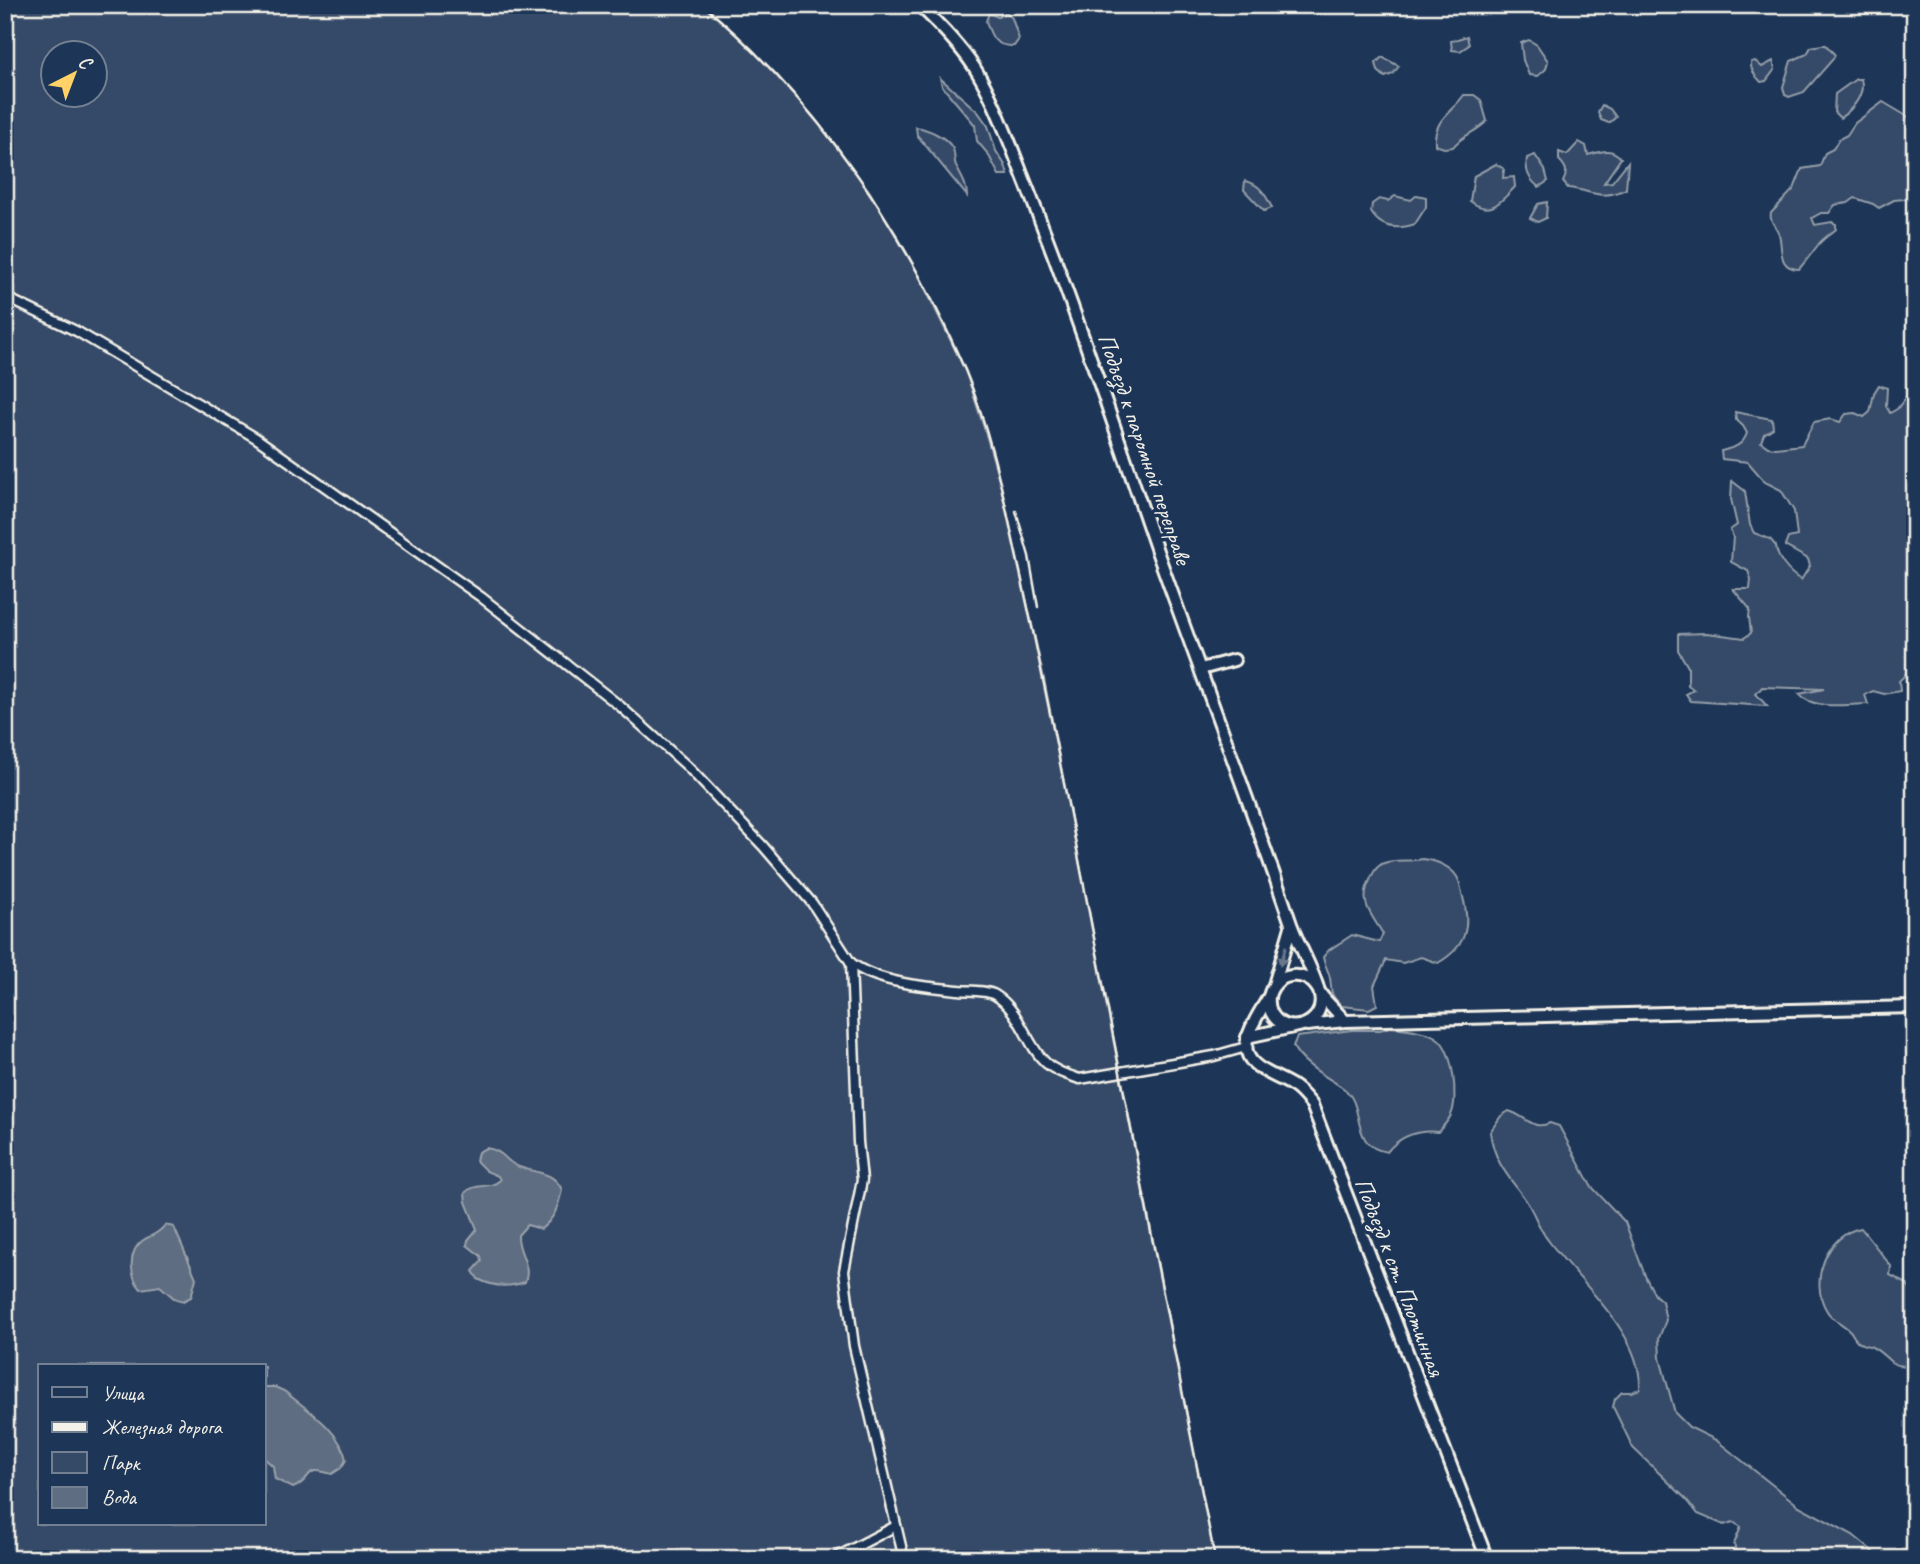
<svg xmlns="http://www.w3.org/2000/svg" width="1920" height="1564" font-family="Caveat,sans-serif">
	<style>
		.green { fill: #354a67; stroke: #949ea8; stroke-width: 2; fill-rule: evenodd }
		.water { fill: #5e6d82; stroke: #9aa2ab; stroke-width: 2 }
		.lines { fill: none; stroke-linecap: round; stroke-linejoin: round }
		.street-casing { stroke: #f4f1e8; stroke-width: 13 }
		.secondary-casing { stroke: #f4f1e8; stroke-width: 16 }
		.street { stroke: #1d3557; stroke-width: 8 }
		.secondary { stroke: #1d3557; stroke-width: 10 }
		.rail { stroke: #f4f1e8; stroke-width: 2.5 }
		.oneway { fill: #68778a }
		.labels { text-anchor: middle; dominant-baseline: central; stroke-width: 7; stroke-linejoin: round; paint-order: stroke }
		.street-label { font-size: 24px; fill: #f4f1e8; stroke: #1d3557 }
	</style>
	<rect width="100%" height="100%" fill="#1d3557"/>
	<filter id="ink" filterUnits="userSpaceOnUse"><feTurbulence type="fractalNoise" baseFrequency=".0143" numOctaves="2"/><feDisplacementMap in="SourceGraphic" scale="14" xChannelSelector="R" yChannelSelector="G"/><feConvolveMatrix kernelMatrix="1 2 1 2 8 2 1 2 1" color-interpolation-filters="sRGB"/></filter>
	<g filter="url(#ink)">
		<g class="green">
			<path d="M 5,5 L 703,5 L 752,49 L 813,116 L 870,192 L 917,272 L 966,372 L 985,431 L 1003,493 L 1044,679 L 1215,1559 L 5,1559 ZM 52,52 L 94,52 L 94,94 L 52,94 ZM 40,1366 L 264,1366 L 264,1524 L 40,1524 Z"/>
			<path d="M 1006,12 L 1012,18 L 1019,39 L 1014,46 C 995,47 991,37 986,21 L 989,13 L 998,17 Z"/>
			<path d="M 1467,36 L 1469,45 L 1460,51 L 1452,50 L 1451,41 Z"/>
			<path d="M 1529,40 L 1537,45 L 1548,61 L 1546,69 L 1538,76 L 1529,75 L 1523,60 L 1521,43 Z"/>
			<path d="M 1822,45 L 1826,45 L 1835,55 L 1833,59 L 1804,92 L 1789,97 L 1785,95 L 1783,87 L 1791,61 L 1807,54 L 1811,47 Z"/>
			<path d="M 1382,57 L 1399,66 L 1393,74 L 1385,77 L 1378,71 L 1376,63 Z"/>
			<path d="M 1755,61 L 1762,67 L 1773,61 L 1775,69 L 1766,81 L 1761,82 C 1756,77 1750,69 1751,62 Z"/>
			<path d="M 940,78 L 978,112 L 988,126 L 996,151 L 1005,165 L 1008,175 L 999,175 L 988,154 L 977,141 L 975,125 L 942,86 Z"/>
			<path d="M 1856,79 L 1861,79 C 1866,94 1852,110 1840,118 L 1834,112 L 1835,94 Z"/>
			<path d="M 1464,95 L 1474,95 L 1481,100 L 1487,121 C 1477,132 1462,135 1453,147 L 1444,148 L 1435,145 C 1433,120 1451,113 1464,95 Z"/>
			<path d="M 1883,102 L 1915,121 L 1915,198 L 1894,200 L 1879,208 L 1873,204 L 1855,198 L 1848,203 L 1835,205 L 1829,213 L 1821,213 L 1812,218 L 1815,225 L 1832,222 L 1836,224 L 1836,229 C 1831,234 1822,239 1818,245 C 1812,253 1806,261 1799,269 C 1777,269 1783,248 1779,234 C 1776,225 1769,222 1771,213 L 1794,189 L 1802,169 L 1820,166 L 1825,153 L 1833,149 L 1839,139 L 1847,135 L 1855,123 Z"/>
			<path d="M 1602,105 L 1610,109 L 1616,117 L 1609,123 L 1601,120 L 1598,112 Z"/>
			<path d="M 916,127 C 928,129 947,137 953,149 C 955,154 954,161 956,166 C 961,177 967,184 967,196 L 917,135 Z"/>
			<path d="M 1579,142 L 1586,146 L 1588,155 C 1602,151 1611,147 1621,158 L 1604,183 L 1612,182 L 1628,162 L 1626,189 C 1599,201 1594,191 1568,188 L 1563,182 C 1568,172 1567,168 1559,160 L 1559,152 L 1567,155 Z"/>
			<path d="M 1535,155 L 1545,170 L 1548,181 L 1539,187 C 1529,180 1525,170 1527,158 Z"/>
			<path d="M 1496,164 L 1504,169 L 1503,178 L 1514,177 L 1515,187 C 1500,202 1491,217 1470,201 L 1474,176 Z"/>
			<path d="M 1245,181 C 1259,183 1266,195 1272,208 L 1264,211 L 1244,190 Z"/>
			<path d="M 1417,195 L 1426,197 L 1426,207 L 1415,224 C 1397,230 1381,229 1371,212 L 1372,204 L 1379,199 L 1388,201 L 1395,196 L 1411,200 Z"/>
			<path d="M 1547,202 L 1546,218 L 1538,222 L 1530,218 L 1538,204 Z"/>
			<path d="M 1915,362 L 1915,665 L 1899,681 L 1900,691 L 1884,694 L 1873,691 L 1865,695 L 1868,704 C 1847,704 1814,711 1799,694 L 1824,689 L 1762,687 L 1756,694 L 1767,706 L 1691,701 L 1686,694 L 1694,690 L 1688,685 L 1688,667 L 1678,650 L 1678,634 L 1707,633 L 1744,638 L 1751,633 L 1749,617 L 1750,609 L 1733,589 L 1750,589 L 1751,579 L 1748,571 L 1731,562 L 1733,537 L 1730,530 L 1737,525 L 1731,499 L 1732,481 L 1745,491 L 1750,525 L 1754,533 L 1770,539 L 1776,546 C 1777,559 1789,573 1801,580 L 1810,566 L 1808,559 L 1785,546 L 1788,538 L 1797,536 L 1794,511 L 1781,490 L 1765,482 L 1748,462 L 1722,459 L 1721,451 C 1733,448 1743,446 1747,433 L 1743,426 L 1736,420 L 1735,412 L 1772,419 L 1773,428 L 1764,434 L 1761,442 L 1768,447 L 1776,448 L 1802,445 L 1814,422 L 1831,419 L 1840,422 L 1846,414 L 1855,413 L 1864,417 L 1870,412 L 1874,393 L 1879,385 L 1887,388 L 1886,406 L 1890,413 L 1897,409 L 1912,389 L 1909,372 Z"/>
			<path d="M 1422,859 C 1435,860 1454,867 1459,881 C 1461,886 1461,892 1463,897 C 1471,927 1466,947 1438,963 L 1421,957 L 1403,963 L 1386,960 L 1374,986 L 1377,1005 L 1369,1009 L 1342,1006 C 1326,991 1334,991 1329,974 C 1327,968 1324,964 1323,957 L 1329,950 L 1352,935 L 1379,942 L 1383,934 C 1372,915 1358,903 1370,880 C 1373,873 1376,866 1384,863 C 1396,859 1409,862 1422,859 Z"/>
			<path d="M 1390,1027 C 1403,1028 1426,1030 1437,1038 C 1453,1049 1459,1098 1451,1115 C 1448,1122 1442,1127 1438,1132 C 1418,1130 1400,1136 1387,1152 C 1348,1146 1367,1105 1343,1088 C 1327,1077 1300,1063 1293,1046 L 1297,1037 L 1352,1030 L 1380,1030 Z"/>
			<path d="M 1509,1111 C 1526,1116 1532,1131 1550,1123 L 1559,1126 L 1591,1186 L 1625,1222 L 1646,1278 L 1655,1295 L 1662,1301 L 1666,1320 L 1659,1338 L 1660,1358 L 1675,1413 L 1689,1427 L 1716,1440 L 1799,1506 L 1853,1535 L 1876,1554 L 1895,1556 L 1899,1559 L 1738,1559 L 1734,1544 L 1741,1527 L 1733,1522 L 1724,1525 L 1698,1514 L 1686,1499 L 1633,1448 L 1613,1407 L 1615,1399 L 1622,1392 L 1631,1392 L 1640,1389 C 1642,1332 1579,1283 1548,1240 C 1539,1229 1535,1214 1527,1202 C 1509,1176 1495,1165 1490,1132 L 1501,1116 Z"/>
			<path d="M 1861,1228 L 1891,1266 L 1890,1275 L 1907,1284 L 1915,1296 L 1915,1365 C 1886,1369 1892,1357 1872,1347 C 1868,1345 1865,1346 1862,1344 C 1856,1342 1854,1337 1851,1332 C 1844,1324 1832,1320 1827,1311 C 1808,1281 1827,1234 1861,1228 Z"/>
		</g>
		<g class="water">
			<path d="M 486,1148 C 504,1150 505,1162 519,1167 C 535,1173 554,1171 562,1190 C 558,1207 555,1218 541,1229 L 527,1225 L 518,1235 C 517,1252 532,1265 525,1282 C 508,1288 493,1287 478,1279 L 473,1271 L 482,1261 L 481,1256 L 467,1245 L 468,1240 L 477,1229 L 466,1202 L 465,1193 C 475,1182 490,1190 500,1180 L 498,1176 L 486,1171 L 476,1161 L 478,1152 Z"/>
			<path d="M 165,1225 L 174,1227 L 196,1278 L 191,1297 L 183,1301 L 174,1298 L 160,1286 L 141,1289 C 130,1277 127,1253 142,1241 C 150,1235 158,1235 165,1225 Z"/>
			<path d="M 264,1387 L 275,1387 L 284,1391 C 305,1408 342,1431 346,1460 L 341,1468 L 332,1474 C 301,1465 316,1478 293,1488 L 275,1479 L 273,1466 L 264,1458 Z"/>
		</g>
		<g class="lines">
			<defs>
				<g id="street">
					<path d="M 5,297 L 78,332 L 256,438 L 481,597 L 620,706 L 687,766 L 763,846 L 812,903 L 851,963 C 877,983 927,987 959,990 C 969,991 987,990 995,995 C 1021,1011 1026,1045 1046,1063 C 1056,1072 1068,1075 1080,1079 L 1214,1056 L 1246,1047"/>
					<path d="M 851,963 L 858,1142 L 862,1180 L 844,1271 L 854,1346 L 904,1559"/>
					<path d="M 833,1559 L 896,1526"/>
				</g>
				<g id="secondary">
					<path d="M 919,5 C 939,24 959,44 974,67 C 990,92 1001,121 1012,148 C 1028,190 1045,231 1060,273 C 1094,365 1125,458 1157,551 C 1201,674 1247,794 1289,918 C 1297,944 1314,969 1320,995 C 1327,1025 1284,1039 1271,1012 C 1268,1004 1268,994 1273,987 C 1282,974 1300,972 1312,982 C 1317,986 1319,992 1323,997 C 1330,1005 1338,1013 1345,1021"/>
					<path d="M 1201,669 L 1234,660"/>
					<path d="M 1274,985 L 1291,927"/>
					<path d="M 1269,996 C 1262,1009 1250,1025 1247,1040 C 1241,1068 1275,1074 1293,1086 C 1301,1091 1306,1098 1312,1105 L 1487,1559"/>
					<path d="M 1307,1025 L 1345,1021 L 1915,1007"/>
					<path d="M 1247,1037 L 1293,1027"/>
				</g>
			</defs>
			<use href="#street" class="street-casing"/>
			<use href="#secondary" class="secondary-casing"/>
			<use href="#street" class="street"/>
			<use href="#secondary" class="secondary"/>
			<g class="rail">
				<path d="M 703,5 C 819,103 905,231 965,370 C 992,434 1005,505 1020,572 C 1047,692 1070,813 1093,933 C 1133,1142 1174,1350 1215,1559"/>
				<path d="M 1016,511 L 1029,556 L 1038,607"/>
			</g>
		</g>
		<defs><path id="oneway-solid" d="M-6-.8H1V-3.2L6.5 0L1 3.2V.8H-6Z" transform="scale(1.75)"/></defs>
		<use class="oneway" href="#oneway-solid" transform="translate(1283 956) rotate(107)"/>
	</g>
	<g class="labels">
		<g class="street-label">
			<text transform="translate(1145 449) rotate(71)">Подъезд к паромной переправе</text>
			<text transform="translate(1400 1277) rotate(69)">Подъезд к ст. Плотинная</text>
		</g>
	</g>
	<rect width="1920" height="1564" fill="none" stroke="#1d3557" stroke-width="28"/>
	<rect x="14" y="14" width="1892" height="1536" fill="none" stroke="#f4f1e8" stroke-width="2.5" filter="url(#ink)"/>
	<rect x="38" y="1364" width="228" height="161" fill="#1d3557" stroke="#738091" stroke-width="2"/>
	<rect x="52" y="1387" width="35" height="10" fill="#1d3557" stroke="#738091" stroke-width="2"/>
	<text x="102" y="1400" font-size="21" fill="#f4f1e8">Улица</text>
	<rect x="52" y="1422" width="35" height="10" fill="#f4f1e8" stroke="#738091" stroke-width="2"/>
	<text x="102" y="1434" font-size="21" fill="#f4f1e8">Железная дорога</text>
	<rect x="52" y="1452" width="35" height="21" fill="#354a67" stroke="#738091" stroke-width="2"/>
	<text x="102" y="1470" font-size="21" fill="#f4f1e8">Парк</text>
	<rect x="52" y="1487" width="35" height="21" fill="#5e6d82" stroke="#738091" stroke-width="2"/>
	<text x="102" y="1504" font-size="21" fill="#f4f1e8">Вода</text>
	<g transform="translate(74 74) rotate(42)"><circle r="33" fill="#1d3557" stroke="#738091" stroke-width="2"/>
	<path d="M0-5L12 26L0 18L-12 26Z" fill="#ffd166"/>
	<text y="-10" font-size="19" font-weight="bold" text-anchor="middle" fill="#f4f1e8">С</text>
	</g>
</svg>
